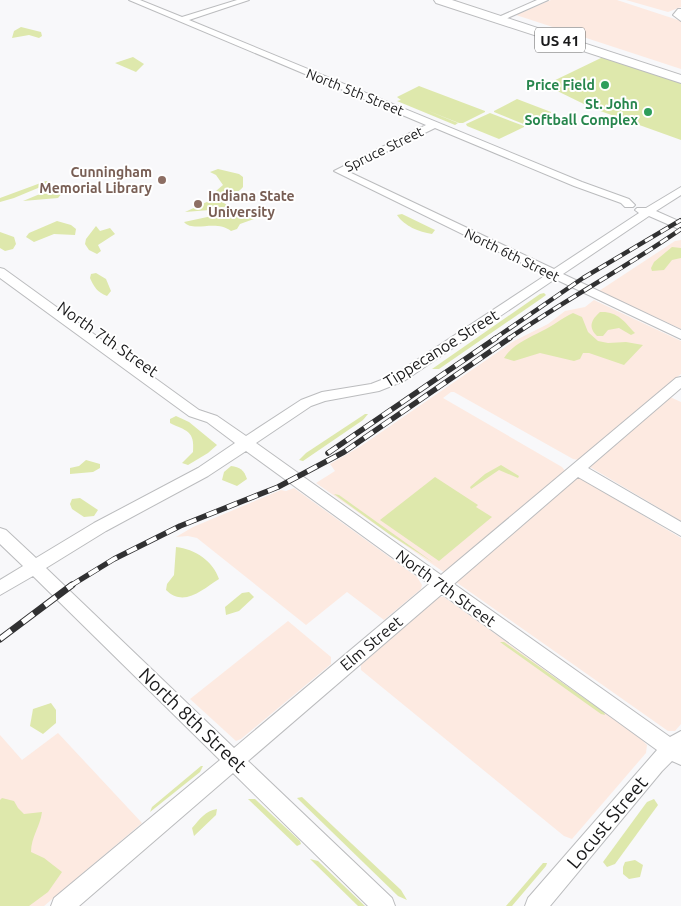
<svg xmlns="http://www.w3.org/2000/svg" width="681" height="906" font-family="Ubuntu,sans-serif">
	<style>
		.commercial { fill: #fdeae1 }
		.green { fill: #dee8ac }
		.lines { fill: none; stroke-linecap: round; stroke-linejoin: round }
		.minor-casing { stroke: #bbbcbe; stroke-width: 2 }
		.highway-casing { stroke: #bbbcbe; stroke-width: 2 }
		.minor { fill: #fff; fill-rule: evenodd }
		.highway { fill: #fff; fill-rule: evenodd }
		.rail-far2-casing { stroke: #313132; stroke-width: 4.5 }
		.rail-far1-casing { stroke: #313132; stroke-width: 5.5 }
		.rail-casing { stroke: #313132; stroke-width: 7 }
		.rail-far2 { stroke: #fff; stroke-width: 3; stroke-dasharray: 9; stroke-linecap: butt }
		.rail-far1 { stroke: #fff; stroke-width: 4; stroke-dasharray: 11; stroke-linecap: butt }
		.rail { stroke: #fff; stroke-width: 5; stroke-dasharray: 14; stroke-linecap: butt }
		.leisure-dot { fill: #2e9e5b; stroke: #fff; stroke-width: 2 }
		.education-dot { fill: #8d6e63; stroke: #fff; stroke-width: 2 }
		.labels { text-anchor: middle; dominant-baseline: central; stroke-width: 4; stroke-linejoin: round; paint-order: stroke }
		.far-leisure-label { font-size: 14px; font-weight: bold; fill: #27864d; stroke: #fff; text-anchor: end }
		.far-street-label { font-size: 14px; fill: #19191a; stroke: #fff }
		.far-education-label { font-size: 14px; font-weight: bold; fill: #785e54; stroke: #fff; text-anchor: end }
		.shield { fill: #fff; stroke: #5e5e5f; stroke-width: 1 }
		.shield-label { font-size: 15px; font-weight: bold; fill: #19191a }
		.street-label { font-size: 16px; fill: #19191a; stroke: #fff }
		.near-street-label { font-size: 19px; fill: #19191a; stroke: #fff }
	</style>
	<rect width="100%" height="100%" fill="#f8f8fa"/>
	<g class="commercial">
		<path d="M 551,0 L 617,0 L 681,21 L 681,69 L 516,15 Z"/>
		<path d="M 626,0 L 681,0 L 681,7 L 668,12 Z"/>
		<path d="M 681,240 L 681,329 L 599,291 L 675,241 Z"/>
		<path d="M 594,300 L 681,341 L 681,374 L 579,460 L 573,459 L 454,392 L 451,392 L 443,398 L 562,467 L 566,472 L 445,573 L 316,483 L 335,471 L 330,464 L 361,446 L 514,341 L 548,324 L 565,311 L 585,307 Z"/>
		<path d="M 670,397 L 681,402 L 681,521 L 590,467 Z"/>
		<path d="M 576,478 L 580,478 L 681,538 L 681,724 L 675,731 L 668,731 L 456,582 Z"/>
		<path d="M 294,488 L 417,577 L 422,585 L 421,589 L 384,620 L 347,592 L 306,625 L 197,538 L 188,536 L 176,537 L 193,527 L 281,490 L 286,491 Z"/>
		<path d="M 439,597 L 444,597 L 641,739 L 647,745 L 646,753 L 572,839 L 564,836 L 361,670 L 361,665 Z"/>
		<path d="M 288,621 L 331,657 L 331,664 L 241,739 L 236,741 L 190,699 Z"/>
		<path d="M 58,733 L 142,823 L 44,906 L 0,906 L 0,735 L 22,760 Z"/>
	</g>
	<g class="green">
		<path d="M 21,27 L 41,32 L 42,36 L 39,38 L 29,35 L 12,38 L 14,31 Z"/>
		<path d="M 133,57 L 144,64 L 136,72 L 115,63 Z"/>
		<path d="M 603,57 L 681,83 L 681,140 L 592,108 L 545,85 Z"/>
		<path d="M 419,86 L 485,111 L 485,112 L 463,123 L 459,123 L 426,110 L 458,123 L 455,125 L 397,101 L 401,100 L 397,97 Z"/>
		<path d="M 517,99 L 551,112 L 551,113 L 526,125 L 494,112 L 494,111 Z"/>
		<path d="M 490,113 L 524,126 L 524,127 L 499,139 L 467,126 L 466,124 Z"/>
		<path d="M 218,169 L 239,174 L 243,177 L 243,187 C 237,195 228,195 218,193 L 216,191 L 223,185 L 216,175 L 210,172 Z"/>
		<path d="M 46,181 L 51,181 L 50,183 L 14,198 L 0,202 L 0,198 Z"/>
		<path d="M 64,184 L 69,185 L 58,198 L 23,201 Z"/>
		<path d="M 211,200 L 219,200 L 227,205 L 222,209 L 185,212 Z"/>
		<path d="M 259,214 L 262,216 L 240,224 L 237,229 L 231,231 C 216,219 193,233 184,222 L 212,216 Z"/>
		<path d="M 402,214 L 435,230 L 432,234 C 419,232 404,226 397,215 Z"/>
		<path d="M 57,221 L 71,225 L 76,229 L 75,235 L 54,234 L 34,242 L 26,237 L 29,233 Z"/>
		<path d="M 96,226 L 100,231 L 110,228 L 115,234 L 98,245 L 101,251 L 97,254 L 89,250 L 85,244 L 86,239 Z"/>
		<path d="M 0,232 L 14,237 L 16,244 L 13,249 L 5,251 L 0,248 Z"/>
		<path d="M 672,247 L 681,248 L 681,258 L 672,260 L 664,270 L 652,271 L 651,268 L 654,262 Z"/>
		<path d="M 96,273 L 106,279 L 111,291 L 107,296 C 97,292 94,287 90,278 L 91,274 Z"/>
		<path d="M 544,293 L 546,295 L 542,298 L 439,369 L 432,369 L 540,294 Z"/>
		<path d="M 600,312 C 617,311 624,321 635,333 L 631,335 L 619,328 L 608,330 L 603,336 L 597,336 C 588,327 591,320 600,312 Z"/>
		<path d="M 573,313 L 582,317 L 588,332 L 598,341 L 608,343 L 626,342 L 643,345 L 624,365 L 589,353 L 583,353 L 580,359 L 574,361 L 540,353 L 514,361 L 504,358 C 513,344 527,339 542,331 C 553,326 562,318 573,313 Z"/>
		<path d="M 365,414 L 368,414 L 363,420 L 303,461 L 299,460 L 306,453 Z"/>
		<path d="M 176,416 L 189,422 L 217,445 L 208,453 L 188,465 L 182,463 L 193,452 C 195,430 186,431 170,423 L 170,419 Z"/>
		<path d="M 86,460 L 100,464 L 100,468 L 93,472 L 70,474 L 70,468 L 79,466 Z"/>
		<path d="M 501,465 L 519,476 L 518,478 L 499,470 L 471,489 L 470,487 L 485,474 Z"/>
		<path d="M 231,466 C 240,467 244,470 247,479 L 237,486 L 222,480 L 224,472 Z"/>
		<path d="M 435,477 L 478,505 L 476,507 L 492,517 L 439,561 L 380,520 Z"/>
		<path d="M 334,494 L 339,495 L 434,563 L 389,534 Z"/>
		<path d="M 80,498 L 98,510 L 94,516 L 84,517 L 72,509 L 70,504 L 72,499 Z"/>
		<path d="M 176,547 C 195,549 213,561 219,579 C 203,589 184,608 166,590 L 167,584 L 174,575 Z"/>
		<path d="M 249,592 L 254,597 L 239,611 L 226,615 L 225,607 L 242,593 Z"/>
		<path d="M 500,642 L 504,642 L 604,712 L 605,715 L 601,714 Z"/>
		<path d="M 51,703 L 56,710 L 56,723 L 43,734 L 30,726 L 33,709 Z"/>
		<path d="M 201,766 L 203,766 L 200,772 L 150,812 L 152,807 Z"/>
		<path d="M 302,797 L 401,890 L 407,900 L 398,896 L 297,798 Z"/>
		<path d="M 2,798 L 14,801 L 18,808 L 24,814 L 42,812 C 40,827 31,837 31,852 L 44,858 L 62,872 L 48,892 L 29,906 L 0,906 L 0,800 Z"/>
		<path d="M 248,799 L 255,799 L 300,841 L 301,844 L 297,846 Z"/>
		<path d="M 654,799 L 658,805 L 615,864 L 607,867 L 603,862 L 644,806 L 647,802 Z"/>
		<path d="M 217,809 L 216,815 L 194,836 L 192,828 C 200,819 205,811 217,809 Z"/>
		<path d="M 310,859 L 318,861 L 365,906 L 358,906 Z"/>
		<path d="M 635,860 L 643,865 L 640,877 L 629,879 L 623,874 L 623,867 L 625,862 Z"/>
		<path d="M 543,863 L 547,863 L 546,866 L 512,906 L 506,906 Z"/>
	</g>
	<g class="lines">
		<defs>
			<g id="minor">
				<path d="M 129,0 L 140,0 L 182,17 L 237,0 L 249,0 L 189,20 L 582,182 L 629,199 L 635,205 L 633,207 L 625,207 L 621,203 L 574,186 L 435,128 L 347,171 L 554,269 L 639,213 L 635,210 L 637,208 L 646,208 L 681,187 L 681,195 L 656,211 L 681,222 L 681,230 L 649,216 L 563,274 L 681,330 L 681,339 L 555,279 L 404,381 L 379,391 L 325,401 L 311,406 L 256,443 L 441,575 L 676,378 L 681,377 L 681,388 L 588,468 L 681,522 L 681,536 L 578,477 L 454,584 L 670,737 L 681,731 L 681,765 L 672,761 L 662,771 L 550,906 L 525,906 L 528,898 L 657,750 L 442,594 L 248,761 L 392,898 L 395,906 L 368,906 L 233,773 L 79,906 L 51,906 L 54,898 L 220,760 L 33,576 L 0,595 L 0,580 L 23,566 L 0,544 L 0,528 L 6,530 L 36,558 L 94,523 L 198,468 L 235,443 L 207,422 L 189,416 L 0,278 L 0,268 L 4,269 L 199,410 L 217,416 L 246,436 L 301,400 L 322,392 L 371,384 L 394,375 L 546,275 L 334,171 L 426,125 ZM 246,451 L 429,584 L 234,748 L 46,568 L 106,531 L 208,476 Z"/>
				<path d="M 537,0 L 548,0 L 501,21 L 494,19 Z"/>
				<path d="M 678,9 L 681,9 L 681,21 L 673,15 Z"/>
			</g>
			<path id="highway" d="M 434,0 L 452,0 L 681,75 L 681,83 L 436,3 Z"/>
		</defs>
		<use href="#minor" class="minor-casing"/>
		<use href="#highway" class="highway-casing"/>
		<use href="#minor" class="minor"/>
		<use href="#highway" class="highway"/>
		<defs>
			<g id="rail-far2">
				<path d="M 494,339 L 583,278 L 681,220"/>
				<path d="M 508,339 C 565,300 625,268 681,229"/>
			</g>
			<g id="rail-far1">
				<path d="M 328,453 L 496,338"/>
				<path d="M 70,586 L 114,559 L 180,526 L 278,487 L 344,452 L 510,338"/>
			</g>
			<path id="rail" d="M 0,639 L 72,585"/>
		</defs>
		<use href="#rail-far2" class="rail-far2-casing"/>
		<use href="#rail-far1" class="rail-far1-casing"/>
		<use href="#rail" class="rail-casing"/>
		<use href="#rail-far2" class="rail-far2"/>
		<use href="#rail-far1" class="rail-far1"/>
		<use href="#rail" class="rail"/>
	</g>
	<g class="leisure-dot">
		<circle cx="605" cy="85" r="5"/>
		<circle cx="648" cy="112" r="5"/>
	</g>
	<g class="education-dot">
		<circle cx="162" cy="180" r="5"/>
		<circle cx="198" cy="204" r="5"/>
	</g>
	<g class="labels">
		<g class="far-leisure-label">
			<text x="595" y="85">Price Field</text>
			<text x="638" y="104">St. John<tspan x="638" dy="16">Softball Complex</tspan></text>
		</g>
		<g class="far-street-label">
			<text transform="translate(355 92) rotate(22)">North 5th Street</text>
			<text transform="translate(384 149) rotate(-26)">Spruce Street</text>
			<text transform="translate(512 255) rotate(26)">North 6th Street</text>
		</g>
		<g class="far-education-label">
			<text x="152" y="172">Cunningham<tspan x="152" dy="16">Memorial Library</tspan></text>
			<text x="208" y="196" text-anchor="start">Indiana State<tspan x="208" dy="16">University</tspan></text>
		</g>
		<rect class="shield" x="535" y="27.5" width="50" height="25" rx="4"/>
		<g class="shield-label">
			<text x="560" y="40">US 41</text>
		</g>
		<g class="street-label">
			<text transform="translate(108 339) rotate(35)">North 7th Street</text>
			<text transform="translate(441 348) rotate(-32)">Tippecanoe Street</text>
			<text transform="translate(446 588) rotate(36)">North 7th Street</text>
			<text transform="translate(371 643) rotate(-40)">Elm Street</text>
		</g>
		<g class="near-street-label">
			<text transform="translate(193 720) rotate(44)">North 8th Street</text>
			<text transform="translate(607 822) rotate(-50)">Locust Street</text>
		</g>
	</g>
</svg>
